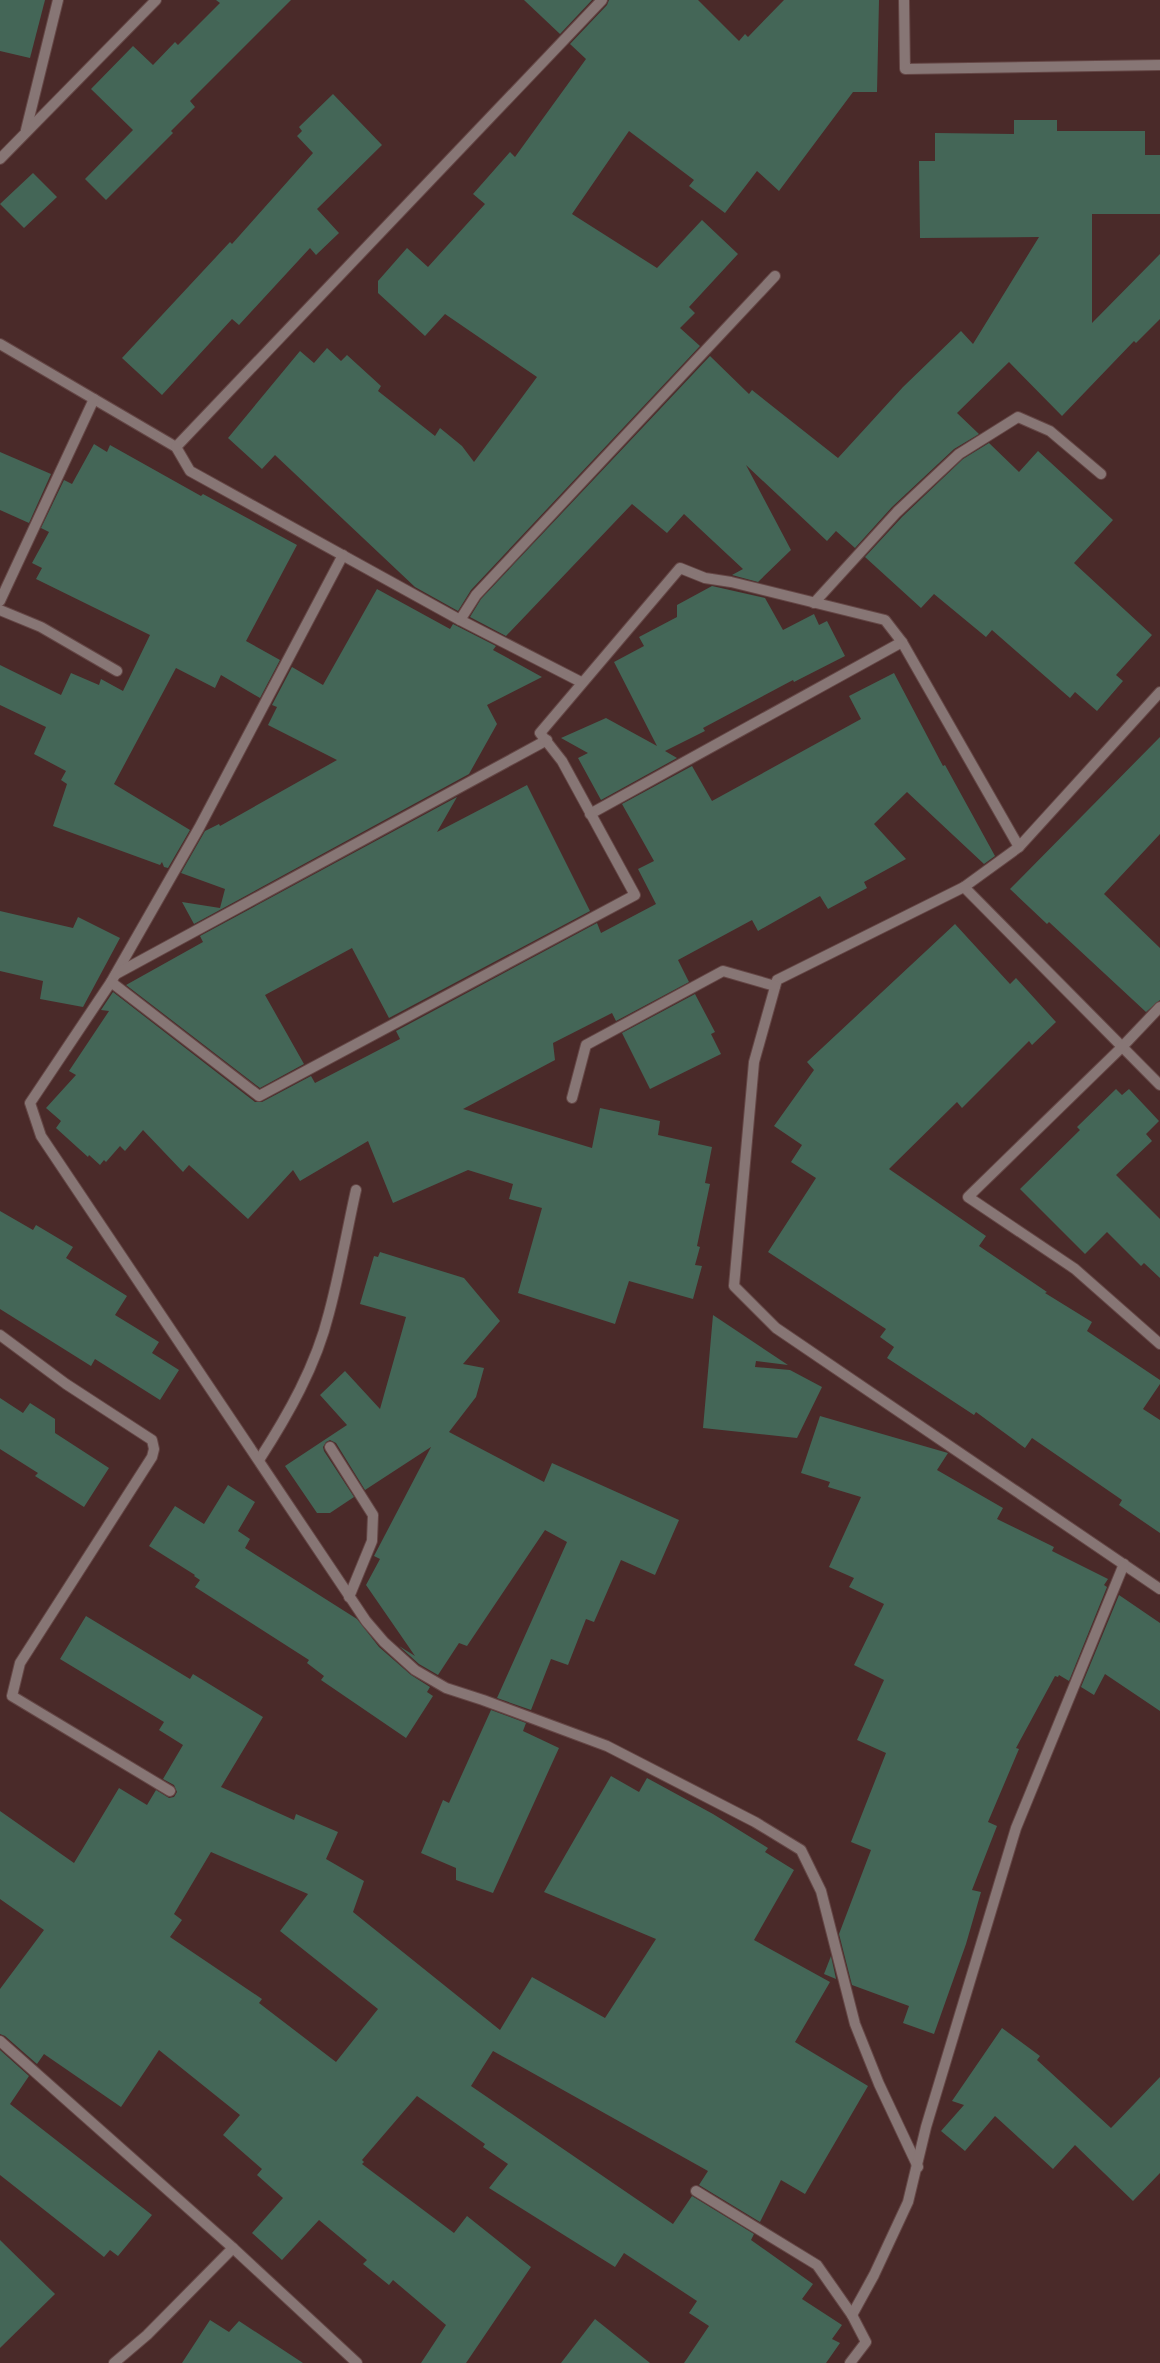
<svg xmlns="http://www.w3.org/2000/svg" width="1160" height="2363" font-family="Poppins,sans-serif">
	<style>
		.building { fill: #446657; fill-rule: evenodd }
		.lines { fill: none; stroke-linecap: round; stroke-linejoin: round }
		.service-casing { stroke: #644645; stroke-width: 12 }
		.minor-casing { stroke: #644645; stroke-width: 12 }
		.tertiary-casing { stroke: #644645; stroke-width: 12 }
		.service { stroke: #877675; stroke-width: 10 }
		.minor { stroke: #877675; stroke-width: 10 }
		.tertiary { stroke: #877675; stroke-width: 10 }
	</style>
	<rect width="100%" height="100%" fill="#4a2a29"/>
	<g class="building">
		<path d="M 0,0 L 45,0 L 30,58 L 0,51 Z"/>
		<path d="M 216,0 L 291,0 L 190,101 L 195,107 L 171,131 L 173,133 L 106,200 L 85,179 L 133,130 L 91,89 L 133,46 L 153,65 L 175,42 L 178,45 L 220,3 Z"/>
		<path d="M 524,0 L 592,0 L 560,34 Z"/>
		<path d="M 609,0 L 698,0 L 739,41 L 745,34 L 748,37 L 784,0 L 879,0 L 877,92 L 853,92 L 779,191 L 757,171 L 725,213 L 689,186 L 694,180 L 629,131 L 572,214 L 657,268 L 702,220 L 738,254 L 689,307 L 695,313 L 680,328 L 700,346 L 471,590 L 458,611 L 415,587 L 275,455 L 262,469 L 228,438 L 300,351 L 314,363 L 327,348 L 341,361 L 347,355 L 381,386 L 378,391 L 435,436 L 440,428 L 462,446 L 474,462 L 537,377 L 445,314 L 425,336 L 378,293 L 378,281 L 407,248 L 428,267 L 485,204 L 473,194 L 510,152 L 515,157 L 586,59 L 570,44 L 607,5 Z"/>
		<path d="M 333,94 L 382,145 L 317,209 L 339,233 L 316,255 L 310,248 L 239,325 L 232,319 L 162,395 L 122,358 L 230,242 L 232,244 L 313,153 L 297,136 L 302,131 L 299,127 Z"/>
		<path d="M 1014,120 L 1057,120 L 1057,131 L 1145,131 L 1145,155 L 1160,155 L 1160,214 L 1092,214 L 1092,323 L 1160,254 L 1160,319 L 1136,343 L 1134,341 L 1062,416 L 1009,362 L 957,413 L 979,434 L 954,449 L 892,507 L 855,548 L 836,531 L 827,541 L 746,465 L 791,550 L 758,582 L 732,575 L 743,569 L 684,514 L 667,533 L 632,504 L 506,636 L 470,617 L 481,599 L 710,356 L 749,394 L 752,390 L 838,458 L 903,387 L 961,331 L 973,344 L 1039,237 L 920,238 L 919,161 L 935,161 L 935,133 L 1014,134 Z"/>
		<path d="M 33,173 L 57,197 L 24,228 L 0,204 Z"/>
		<path d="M 989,443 L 1019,472 L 1038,451 L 1113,520 L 1074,563 L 1152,635 L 1116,675 L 1123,681 L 1097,711 L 1075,692 L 1070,698 L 992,630 L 986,637 L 934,594 L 921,608 L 865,557 L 902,517 L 963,459 Z"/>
		<path d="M 94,444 L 107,452 L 110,445 L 201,496 L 203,494 L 297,545 L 246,641 L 280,660 L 260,698 L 221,675 L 215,688 L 176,668 L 114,784 L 190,830 L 168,868 L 164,867 L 162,862 L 160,865 L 53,826 L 67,784 L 61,780 L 66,771 L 34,754 L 46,727 L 0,705 L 0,665 L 61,695 L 71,673 L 99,685 L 101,679 L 123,691 L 150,635 L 36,579 L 42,568 L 32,563 L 49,532 L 41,528 L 64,480 L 72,484 Z"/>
		<path d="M 0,452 L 51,474 L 29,523 L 0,510 Z"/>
		<path d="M 712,586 L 765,598 L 783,630 L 814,614 L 819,625 L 827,621 L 845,656 L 794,682 L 793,680 L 703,728 L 705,731 L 665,751 L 677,758 L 601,800 L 578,758 L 588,753 L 561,738 L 606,718 L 657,746 L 614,662 L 644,646 L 639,637 L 677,617 L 677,605 Z"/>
		<path d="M 377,589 L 450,629 L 453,624 L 496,646 L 493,650 L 542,677 L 487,705 L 497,724 L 469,774 L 194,924 L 182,902 L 220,908 L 225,889 L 181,873 L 205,831 L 219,824 L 220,826 L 337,760 L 268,725 L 277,707 L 272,705 L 292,667 L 323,685 Z"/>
		<path d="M 894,673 L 943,766 L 945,765 L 995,856 L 984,864 L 907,792 L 874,824 L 906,859 L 864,882 L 867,888 L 828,909 L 820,896 L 758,931 L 752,920 L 678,960 L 689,982 L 616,1021 L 612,1013 L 553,1043 L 555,1060 L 463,1109 L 592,1148 L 600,1108 L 660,1121 L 658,1135 L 712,1147 L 705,1183 L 710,1184 L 697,1246 L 700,1247 L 695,1265 L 702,1266 L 693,1299 L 629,1281 L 615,1324 L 518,1293 L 542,1208 L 509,1199 L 513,1184 L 468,1170 L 393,1203 L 368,1141 L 300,1181 L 293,1170 L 248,1219 L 189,1165 L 183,1172 L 143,1130 L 125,1151 L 120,1146 L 106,1162 L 104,1160 L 100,1165 L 89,1155 L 88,1157 L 56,1128 L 61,1121 L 46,1108 L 76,1075 L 69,1071 L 109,1011 L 101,1010 L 113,992 L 255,1102 L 262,1102 L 311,1076 L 315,1083 L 400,1039 L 396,1031 L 597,923 L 601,933 L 656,904 L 638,869 L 654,861 L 622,804 L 692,766 L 712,801 L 861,719 L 849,696 Z"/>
		<path d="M 1160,737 L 1160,834 L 1104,894 L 1160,948 L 1160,1000 L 1146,1012 L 1049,922 L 1047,924 L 1010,889 Z"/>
		<path d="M 527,785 L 590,911 L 389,1018 L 352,948 L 265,995 L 304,1064 L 260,1088 L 126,985 L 203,942 L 200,936 L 457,797 L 437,832 Z"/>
		<path d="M 0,911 L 73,928 L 78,917 L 120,938 L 83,1007 L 40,999 L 43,981 L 0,971 Z"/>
		<path d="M 955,924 L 1010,984 L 1016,978 L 1056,1022 L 1032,1045 L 1029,1041 L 962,1108 L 957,1102 L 889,1169 L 986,1236 L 979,1246 L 1047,1292 L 1045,1293 L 1092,1322 L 1087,1331 L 1160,1380 L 1160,1384 L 1143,1409 L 1160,1420 L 1160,1533 L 1119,1505 L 1122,1500 L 1032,1438 L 1025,1448 L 976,1412 L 974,1415 L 887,1358 L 894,1347 L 880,1337 L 886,1329 L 768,1252 L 816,1178 L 791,1162 L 802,1145 L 774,1126 L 814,1070 L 807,1062 Z"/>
		<path d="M 695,994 L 715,1032 L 711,1034 L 721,1054 L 650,1089 L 622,1033 Z"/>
		<path d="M 1116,1089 L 1122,1095 L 1129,1089 L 1159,1121 L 1146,1134 L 1152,1141 L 1116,1175 L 1160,1219 L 1160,1278 L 1144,1263 L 1141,1266 L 1107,1232 L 1085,1254 L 1020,1189 L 1080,1130 L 1077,1127 Z"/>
		<path d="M 0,1211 L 33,1230 L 36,1225 L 73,1247 L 66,1258 L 127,1296 L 115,1315 L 159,1342 L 152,1353 L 179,1370 L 160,1400 L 95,1359 L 91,1366 L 0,1309 Z"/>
		<path d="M 380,1252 L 464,1278 L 500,1321 L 463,1364 L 484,1368 L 476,1397 L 449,1432 L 544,1482 L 552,1463 L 679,1520 L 655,1575 L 621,1560 L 594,1622 L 586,1619 L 568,1665 L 551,1659 L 531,1710 L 497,1698 L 567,1542 L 545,1530 L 467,1646 L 459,1643 L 438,1675 L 419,1664 L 399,1646 L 415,1656 L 366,1585 L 380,1559 L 374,1556 L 431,1447 L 365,1490 L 336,1443 L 330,1440 L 326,1442 L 323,1447 L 324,1451 L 354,1497 L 330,1513 L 317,1513 L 285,1466 L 347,1425 L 320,1395 L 345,1371 L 380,1409 L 406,1317 L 360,1304 L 374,1256 L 378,1257 Z"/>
		<path d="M 713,1315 L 788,1365 L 756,1361 L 755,1367 L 790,1370 L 822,1387 L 797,1438 L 703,1428 Z"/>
		<path d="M 0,1398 L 23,1413 L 30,1403 L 55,1419 L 55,1433 L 109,1468 L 84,1507 L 35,1476 L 38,1473 L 0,1449 Z"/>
		<path d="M 820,1416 L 948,1453 L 937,1470 L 1003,1508 L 997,1519 L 1054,1547 L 1052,1551 L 1108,1579 L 1104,1585 L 1107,1587 L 1069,1681 L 1059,1675 L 1058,1677 L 1055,1676 L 1016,1748 L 1019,1749 L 988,1822 L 997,1826 L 972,1890 L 981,1892 L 966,1944 L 934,2034 L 903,2023 L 909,2006 L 852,1985 L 839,1934 L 871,1850 L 851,1842 L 886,1753 L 857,1740 L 884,1680 L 854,1665 L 884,1604 L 849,1587 L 854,1578 L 829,1567 L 861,1497 L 828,1487 L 830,1482 L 801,1473 Z"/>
		<path d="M 228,1485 L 255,1502 L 238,1531 L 250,1539 L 245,1548 L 357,1619 L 379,1647 L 411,1675 L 430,1687 L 427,1692 L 433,1696 L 406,1738 L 321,1680 L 324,1676 L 307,1663 L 309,1660 L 195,1587 L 200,1580 L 194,1576 L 195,1575 L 149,1546 L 175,1506 L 204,1524 Z"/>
		<path d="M 1119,1595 L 1160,1623 L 1160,1711 L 1105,1674 L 1094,1695 L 1081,1687 Z"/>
		<path d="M 86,1616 L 190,1679 L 193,1674 L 263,1717 L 221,1787 L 294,1820 L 296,1814 L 338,1832 L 326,1859 L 364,1881 L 353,1912 L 500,2030 L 532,1977 L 605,2018 L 656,1939 L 544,1892 L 611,1776 L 639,1792 L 647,1778 L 713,1814 L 768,1848 L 765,1852 L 794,1870 L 754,1940 L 830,1982 L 795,2042 L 868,2086 L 805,2194 L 781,2180 L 760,2222 L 699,2185 L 708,2171 L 493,2051 L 471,2086 L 673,2224 L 692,2196 L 754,2234 L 751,2240 L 813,2284 L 802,2299 L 842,2325 L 832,2339 L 840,2343 L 826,2363 L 684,2363 L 709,2326 L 689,2313 L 697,2301 L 624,2253 L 615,2267 L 489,2188 L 508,2164 L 483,2147 L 485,2144 L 417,2096 L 362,2160 L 364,2162 L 362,2164 L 454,2233 L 467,2216 L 531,2267 L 466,2363 L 421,2363 L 446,2325 L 393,2280 L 389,2285 L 363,2264 L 367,2260 L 319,2220 L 282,2260 L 252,2233 L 283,2198 L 257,2175 L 262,2169 L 223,2135 L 240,2115 L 159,2050 L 121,2107 L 44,2054 L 37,2064 L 5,2036 L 0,2034 L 0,1989 L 44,1930 L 0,1899 L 0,1811 L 74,1863 L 119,1788 L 147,1805 L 156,1790 L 169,1798 L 174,1797 L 177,1792 L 174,1785 L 163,1779 L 183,1745 L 159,1730 L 164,1722 L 60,1659 ZM 211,1852 L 308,1894 L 280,1931 L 378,2009 L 336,2062 L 259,2003 L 262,1999 L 170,1937 L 182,1920 L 174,1914 Z"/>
		<path d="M 491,1710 L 526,1723 L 523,1731 L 559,1748 L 493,1893 L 456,1880 L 456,1868 L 421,1853 L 443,1800 L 449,1803 Z"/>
		<path d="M 831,1956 L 836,1979 L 824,1974 Z"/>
		<path d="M 1002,2028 L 1040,2056 L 1037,2060 L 1111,2128 L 1160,2077 L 1160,2173 L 1133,2201 L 1075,2145 L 1053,2169 L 995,2116 L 965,2151 L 941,2131 L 964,2105 L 952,2101 Z"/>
		<path d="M 0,2050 L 29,2076 L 10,2104 L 152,2215 L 118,2256 L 110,2250 L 104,2257 L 0,2175 Z"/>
		<path d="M 0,2240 L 55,2294 L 0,2348 Z"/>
		<path d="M 595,2319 L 650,2363 L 561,2363 Z"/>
		<path d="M 210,2320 L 229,2332 L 239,2321 L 303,2363 L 182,2363 Z"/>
	</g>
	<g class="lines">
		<defs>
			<g id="service">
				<path d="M 330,1447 L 373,1515 L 372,1541 L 349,1597"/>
				<path d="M 259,1460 C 288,1415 316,1366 329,1313 C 340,1272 347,1230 356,1190"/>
			</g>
			<g id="minor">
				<path d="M 26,130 L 58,0"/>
				<path d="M 0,159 L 156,0"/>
				<path d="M 0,344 L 176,447 L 190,471 L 460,620 L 581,682"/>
				<path d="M 176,447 L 602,0"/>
				<path d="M 343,555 L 199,828 L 111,982 L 30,1103 L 41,1136 L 366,1621 L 384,1642 L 415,1670 L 446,1688 L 483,1700 L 607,1746 L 755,1822 L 801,1850 L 821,1891 L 855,2024 L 879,2084 L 918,2167"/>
				<path d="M 0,601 L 94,399"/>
				<path d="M 814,603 L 897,512 L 959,454 L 1018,417 L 1050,431 L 1101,474"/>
				<path d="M 0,610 L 41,627 L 117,671"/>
				<path d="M 460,620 L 476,595 L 775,276"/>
				<path d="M 1160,692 L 1019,847 L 964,887 L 777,980 L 754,1062 L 734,1286 L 776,1328 L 1160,1589"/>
				<path d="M 590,814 L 902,642"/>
				<path d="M 964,887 L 1160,1085"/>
				<path d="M 116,974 L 547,740"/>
				<path d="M 111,982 L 259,1096 L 635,895 L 562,761 L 540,733 L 680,568 L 705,578 L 731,582 L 885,620 L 902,642 L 1019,847"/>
				<path d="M 1160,1007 L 1122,1047 L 968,1197 L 1075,1269 L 1160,1344"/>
				<path d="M 572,1098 L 586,1045 L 723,971 L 775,986"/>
				<path d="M 0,1335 L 66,1384 L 152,1440 L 154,1449 L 152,1457 L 20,1663 L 12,1696 L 170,1791"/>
				<path d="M 0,2041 L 233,2248 L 357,2363"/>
				<path d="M 696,2191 L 817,2265 L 852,2315 L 866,2342 L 850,2363"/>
				<path d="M 852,2315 L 874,2275 L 908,2202 L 926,2127 L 1016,1828 L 1124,1564"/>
				<path d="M 114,2363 L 147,2335 L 233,2248"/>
			</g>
			<path id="tertiary" d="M 904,0 L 905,69 L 1160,65"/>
		</defs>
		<use href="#service" class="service-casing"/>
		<use href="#minor" class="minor-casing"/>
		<use href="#tertiary" class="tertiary-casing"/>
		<use href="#service" class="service"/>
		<use href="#minor" class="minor"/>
		<use href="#tertiary" class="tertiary"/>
	</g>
</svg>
